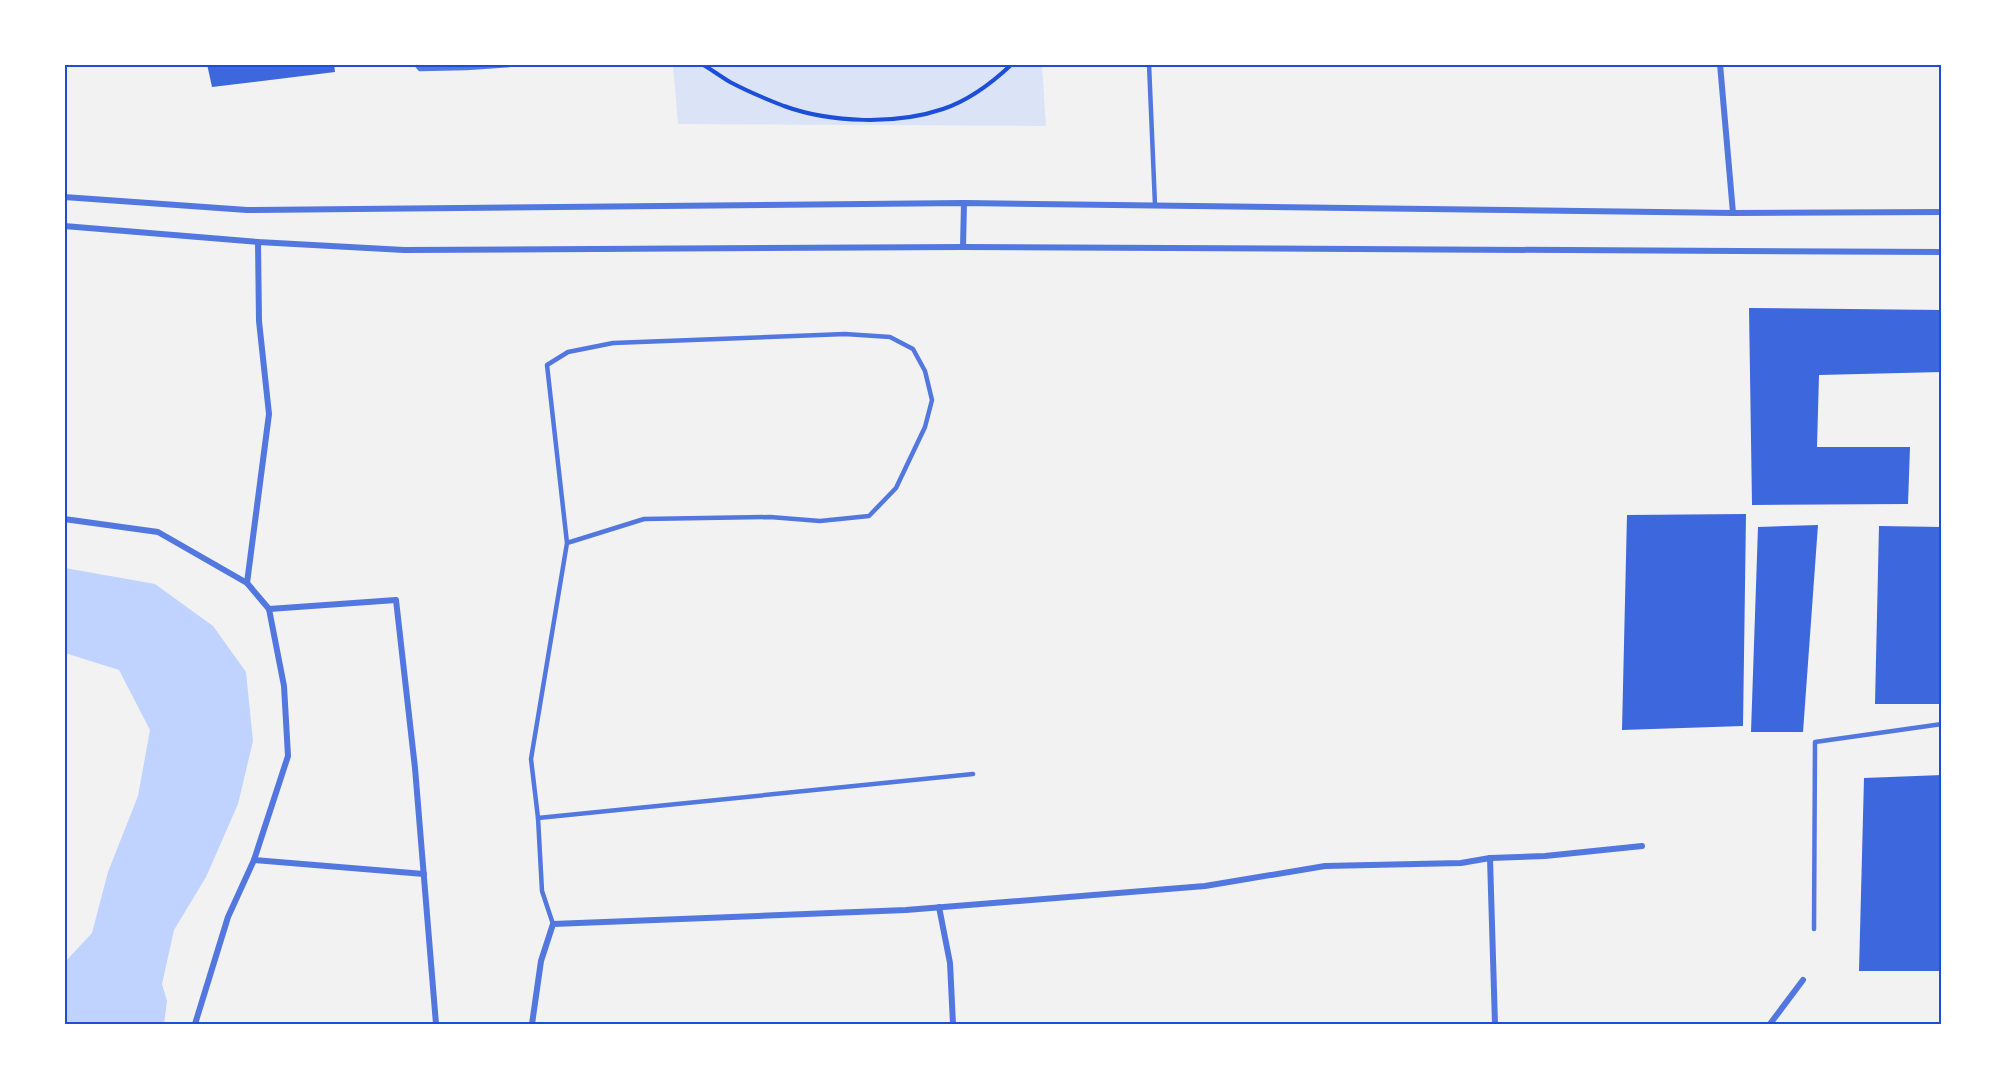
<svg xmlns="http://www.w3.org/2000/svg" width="2006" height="1089" font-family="Inter,sans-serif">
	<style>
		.green { fill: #dbe4f7 }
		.water { fill: #bfd3fe }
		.building { fill: #3d67dc }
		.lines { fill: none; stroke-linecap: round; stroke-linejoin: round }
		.path { stroke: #1d4ed8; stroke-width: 4 }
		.service { stroke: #5277de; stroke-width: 4.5 }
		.minor { stroke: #5277de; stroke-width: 6 }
		.neatline { fill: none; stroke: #1d4ed8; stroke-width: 2 }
	</style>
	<rect width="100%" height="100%" fill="#f2f2f2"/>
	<path class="green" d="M 673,65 L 1042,65 L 1046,126 L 678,124 Z"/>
	<path class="water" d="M 65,568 L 155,584 L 213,626 L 246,672 L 253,741 L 238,804 L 206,877 L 174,930 L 162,984 L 167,1001 L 164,1024 L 65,1024 L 65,962 L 92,933 L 108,872 L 138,796 L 150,730 L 119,670 L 65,653 Z"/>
	<g class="building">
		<path d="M 207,64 L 334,64 L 335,72 L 212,87 Z"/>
		<path d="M 1749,308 L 1942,310 L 1942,372 L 1819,375 L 1817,447 L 1910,447 L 1908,504 L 1752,505 Z"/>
		<path d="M 1746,514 L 1743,726 L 1622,730 L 1627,515 Z"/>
		<path d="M 1818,525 L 1803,732 L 1751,732 L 1758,527 Z"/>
		<path d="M 1879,526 L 1942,527 L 1942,704 L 1875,704 Z"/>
		<path d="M 1942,775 L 1942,971 L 1859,971 L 1864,778 Z"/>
	</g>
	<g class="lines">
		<path class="path" d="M 702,64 C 712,70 720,76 730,82 C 747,91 766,99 784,106 C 831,123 896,125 943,109 C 970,100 992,83 1012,64"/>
		<g class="service">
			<path d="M 416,64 L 420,69 L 467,68 L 523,64"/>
			<path d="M 1149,64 L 1155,205"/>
			<path d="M 538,818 L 973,774"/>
			<path d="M 553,924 L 542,891 L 538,818 L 531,759 L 567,543 L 547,365 L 568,352 L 613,343 L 845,334 L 890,337 L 913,349 L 925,371 L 932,400 L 925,427 L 896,488 L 869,516 L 820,521 L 770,517 L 644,519 L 567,543"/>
			<path d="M 1814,929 L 1815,742 L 1942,724"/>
		</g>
		<g class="minor">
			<path d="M 1720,64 L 1733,213"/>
			<path d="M 64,197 L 247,210 L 964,203 L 1733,213 L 1942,212"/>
			<path d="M 64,226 L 258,242 L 404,250 L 963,247 L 1942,252"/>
			<path d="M 963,247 L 964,203"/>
			<path d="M 64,519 L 158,532 L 247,583 L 269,609 L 284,686 L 288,756 L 254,860 L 228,917 L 195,1024"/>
			<path d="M 247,583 L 269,414 L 259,321 L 258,242"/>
			<path d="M 269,609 L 396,600 L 415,768 L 436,1024"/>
			<path d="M 1490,858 L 1495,1024"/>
			<path d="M 254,860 L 424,874"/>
			<path d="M 939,907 L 950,963 L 953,1024"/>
			<path d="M 532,1024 L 541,961 L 553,924 L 906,910 L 1205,886 L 1325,866 L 1461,863 L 1490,858 L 1545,856 L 1642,846"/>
			<path d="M 1770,1024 L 1803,980"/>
		</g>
	</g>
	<rect width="2006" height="1089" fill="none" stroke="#ffffff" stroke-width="132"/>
	<rect x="66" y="66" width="1874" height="957" class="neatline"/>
</svg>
